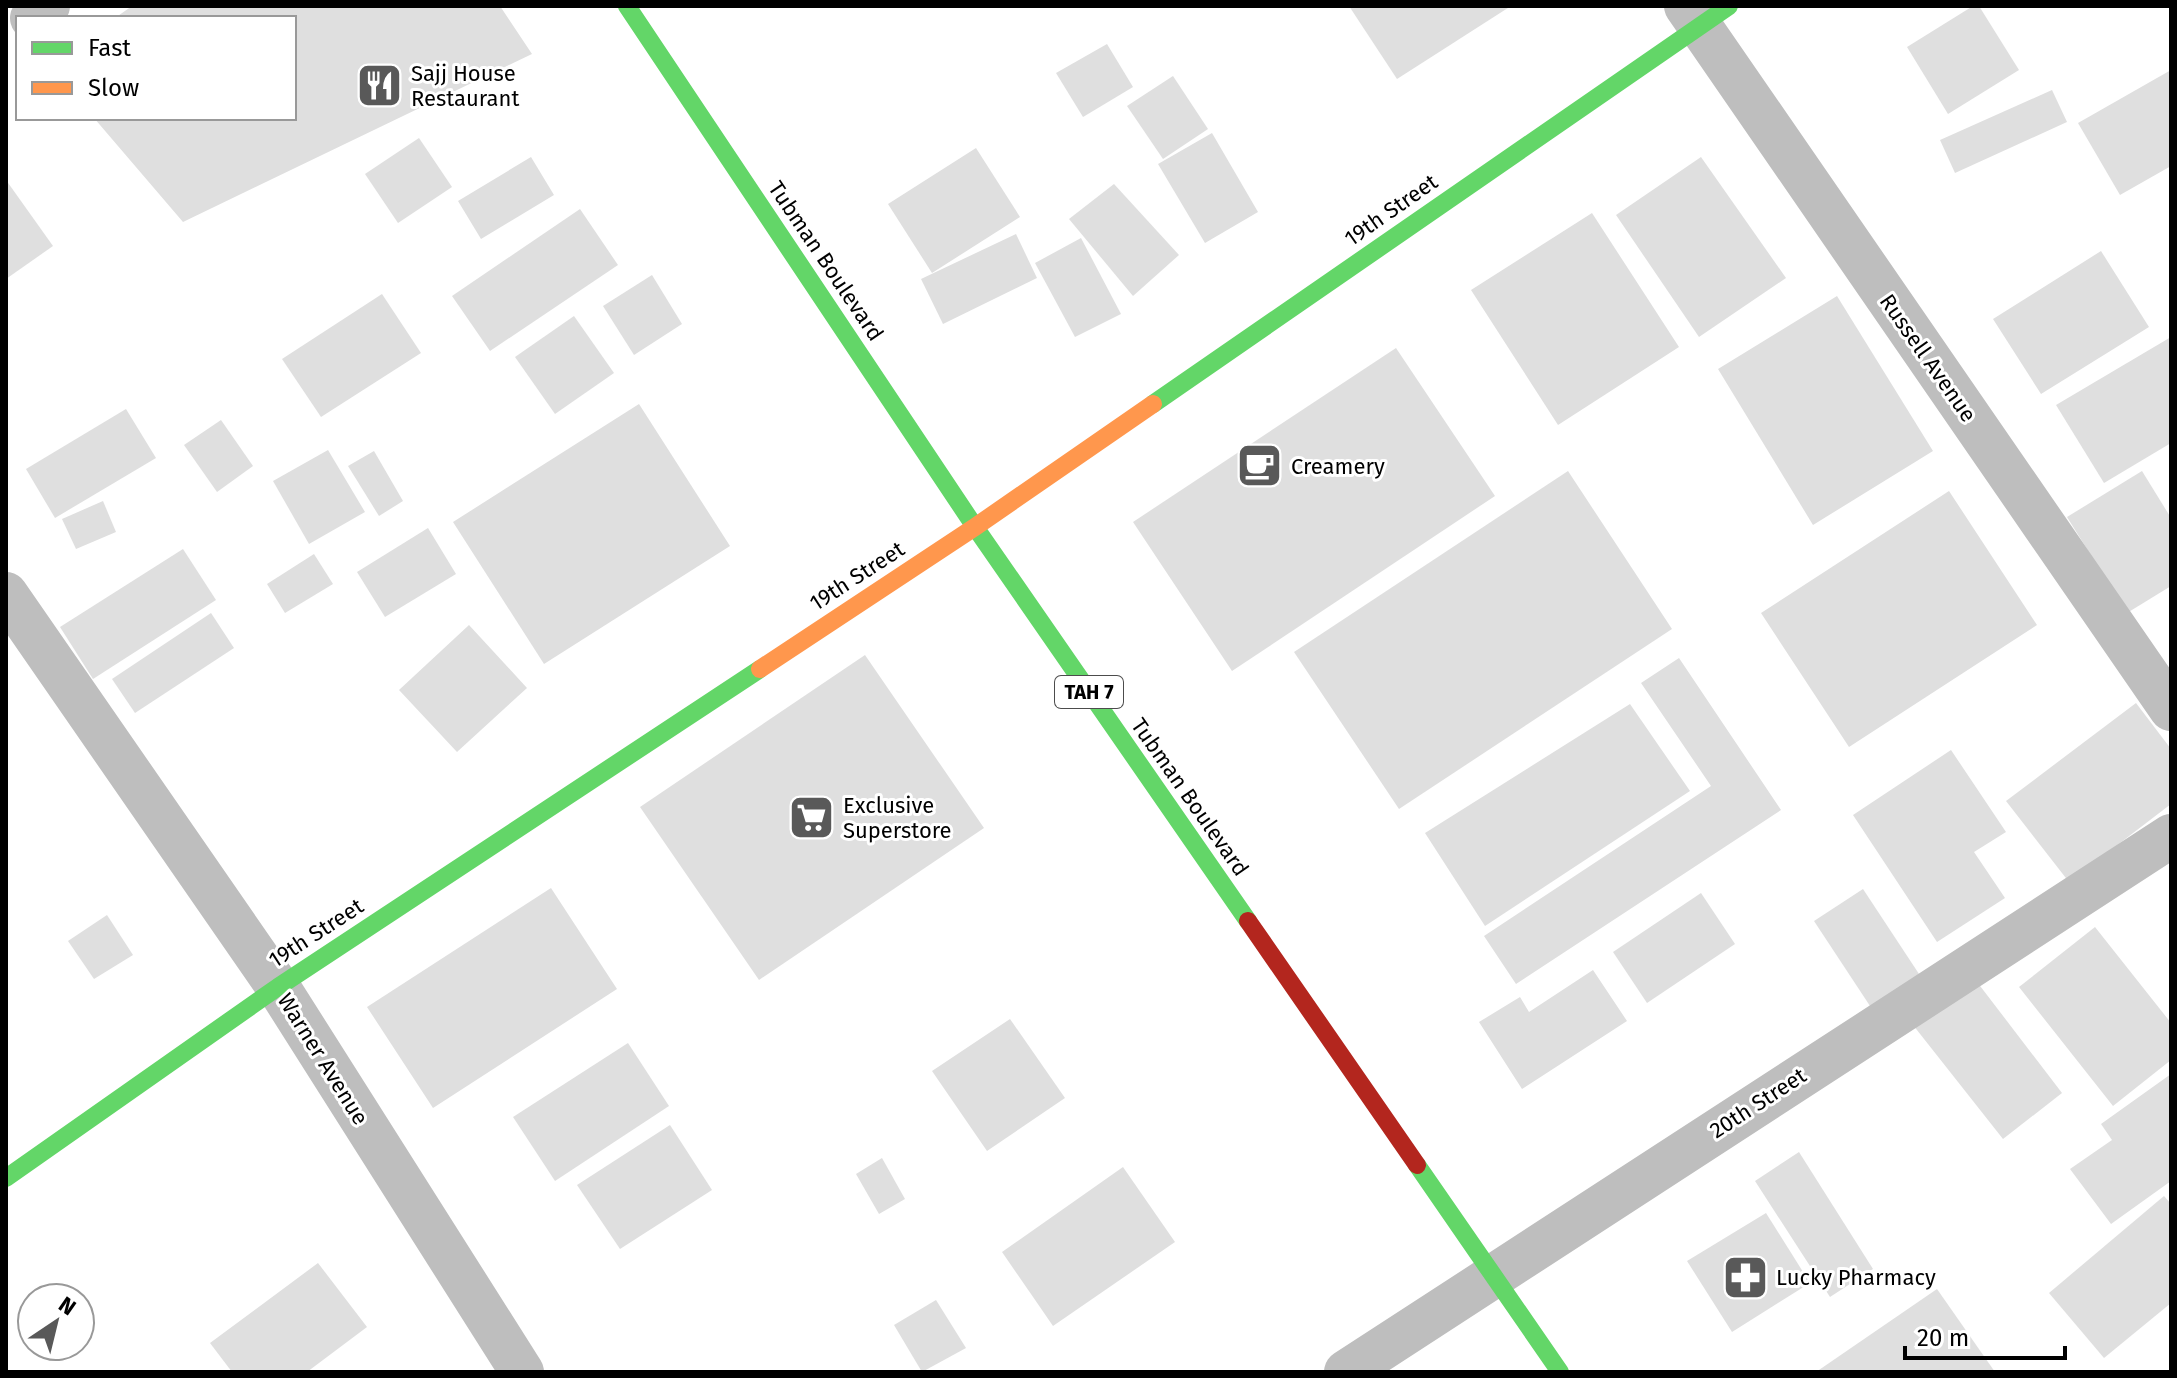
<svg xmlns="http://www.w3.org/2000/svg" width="2177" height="1378" font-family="'Fira Sans',sans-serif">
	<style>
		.building { fill: #dfdfdf }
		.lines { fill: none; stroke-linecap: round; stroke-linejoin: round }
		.street { stroke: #bebebe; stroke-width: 44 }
		.fast { stroke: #63d668; stroke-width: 18 }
		.slow { stroke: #ff974d; stroke-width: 18 }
		.jam { stroke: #b3261e; stroke-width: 18 }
		.labels { text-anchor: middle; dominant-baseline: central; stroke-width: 6; stroke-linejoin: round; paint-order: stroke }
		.shield { fill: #fff; stroke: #4c4c4c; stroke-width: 2 }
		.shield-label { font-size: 20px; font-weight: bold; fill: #000 }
		.poi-label { font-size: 22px; fill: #000; stroke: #fff; text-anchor: start }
		.street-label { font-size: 22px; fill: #000; stroke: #fff }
	</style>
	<rect width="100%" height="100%" fill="#fff"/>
	<g class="building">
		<path d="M 132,6 L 500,6 L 532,54 L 183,222 L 94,118 L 294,118 L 294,18 L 115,18 Z"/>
		<path d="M 1349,6 L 1511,6 L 1397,79 Z"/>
		<path d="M 1973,6 L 1979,6 L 2019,70 L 1948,114 L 1907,47 Z"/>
		<path d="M 1107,44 L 1133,87 L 1083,117 L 1056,73 Z"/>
		<path d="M 2171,70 L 2171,166 L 2120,195 L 2078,123 Z"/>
		<path d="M 1173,76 L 1208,129 L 1163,159 L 1127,106 Z"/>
		<path d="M 2052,90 L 2067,122 L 1955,173 L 1940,140 Z"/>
		<path d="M 1212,133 L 1258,212 L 1205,243 L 1158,164 Z"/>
		<path d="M 419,138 L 452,187 L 398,223 L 365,174 Z"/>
		<path d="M 976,148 L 1020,217 L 932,273 L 888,204 Z"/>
		<path d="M 531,157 L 554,195 L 481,239 L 458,201 Z"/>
		<path d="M 1701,157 L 1786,278 L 1699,337 L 1616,215 Z"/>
		<path d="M 6,180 L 53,246 L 6,279 Z"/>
		<path d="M 1114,184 L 1179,255 L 1133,296 L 1069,219 Z"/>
		<path d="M 580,209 L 618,265 L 490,351 L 452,296 Z"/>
		<path d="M 1592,213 L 1679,347 L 1558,425 L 1471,290 Z"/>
		<path d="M 1016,234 L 1037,278 L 943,324 L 921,279 Z"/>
		<path d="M 1081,238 L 1121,314 L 1075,337 L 1035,263 Z"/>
		<path d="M 2101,251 L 2149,327 L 2041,394 L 1993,319 Z"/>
		<path d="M 652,275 L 682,324 L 634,355 L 603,306 Z"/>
		<path d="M 382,294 L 421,353 L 321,417 L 282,359 Z"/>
		<path d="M 1837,296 L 1933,451 L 1813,525 L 1718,369 Z"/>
		<path d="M 574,316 L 614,373 L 555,414 L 515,357 Z"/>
		<path d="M 2171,337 L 2171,443 L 2104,483 L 2056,405 Z"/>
		<path d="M 1396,348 L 1495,496 L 1232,671 L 1133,522 Z"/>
		<path d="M 639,404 L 730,546 L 544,664 L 453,522 Z"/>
		<path d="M 126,409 L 156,458 L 55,518 L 26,469 Z"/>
		<path d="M 221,420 L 253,466 L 217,492 L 184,445 Z"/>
		<path d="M 328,450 L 365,512 L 309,544 L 273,481 Z"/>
		<path d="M 374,451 L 403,501 L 379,516 L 348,466 Z"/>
		<path d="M 1568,471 L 1672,629 L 1399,809 L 1294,652 Z"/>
		<path d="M 2142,471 L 2171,518 L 2171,586 L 2127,613 L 2067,517 Z"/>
		<path d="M 1949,491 L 2037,625 L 1849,747 L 1761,613 Z"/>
		<path d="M 103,501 L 116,532 L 76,549 L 62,519 Z"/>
		<path d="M 428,528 L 456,574 L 385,617 L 357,572 Z"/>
		<path d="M 183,549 L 216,600 L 93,679 L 60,627 Z"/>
		<path d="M 314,554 L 333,584 L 285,613 L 267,584 Z"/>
		<path d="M 211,613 L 234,648 L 135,713 L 112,679 Z"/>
		<path d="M 469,625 L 527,688 L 457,752 L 399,690 Z"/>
		<path d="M 865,655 L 984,828 L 759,980 L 640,807 Z"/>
		<path d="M 1679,658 L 1781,810 L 1516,984 L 1484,936 L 1711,786 L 1641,683 Z"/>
		<path d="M 2136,703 L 2171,749 L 2171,804 L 2069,882 L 2006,801 Z"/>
		<path d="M 1630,704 L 1690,791 L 1485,926 L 1425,833 Z"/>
		<path d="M 1951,750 L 2006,832 L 1974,852 L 2005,898 L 1937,942 L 1853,815 Z"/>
		<path d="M 551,888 L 617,989 L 433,1108 L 367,1007 Z"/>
		<path d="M 1863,889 L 1921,977 L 1872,1009 L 1814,921 Z"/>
		<path d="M 1701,893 L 1735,944 L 1647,1003 L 1613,952 Z"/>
		<path d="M 107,915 L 133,955 L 94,979 L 68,941 Z"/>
		<path d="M 2095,927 L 2171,1023 L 2171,1060 L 2113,1106 L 2019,987 Z"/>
		<path d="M 1593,970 L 1627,1021 L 1522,1089 L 1479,1022 L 1520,997 L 1529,1012 Z"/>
		<path d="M 1974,978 L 2062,1093 L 2003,1139 L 1913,1025 Z"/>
		<path d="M 1010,1019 L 1065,1098 L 987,1151 L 932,1071 Z"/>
		<path d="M 628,1043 L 669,1106 L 555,1181 L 513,1117 Z"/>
		<path d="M 2171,1074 L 2171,1181 L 2111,1224 L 2070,1169 L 2112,1140 L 2101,1124 Z"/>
		<path d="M 670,1125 L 712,1190 L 620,1249 L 577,1185 Z"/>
		<path d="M 1799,1152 L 1873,1269 L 1830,1297 L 1755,1181 Z"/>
		<path d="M 882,1158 L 905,1199 L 879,1214 L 856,1174 Z"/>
		<path d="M 1123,1167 L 1175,1242 L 1053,1326 L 1002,1252 Z"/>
		<path d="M 2164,1196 L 2171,1204 L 2171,1303 L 2104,1358 L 2049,1293 Z"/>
		<path d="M 1766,1213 L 1810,1283 L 1732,1332 L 1687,1261 Z"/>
		<path d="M 318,1263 L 367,1327 L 307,1372 L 232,1372 L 210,1343 Z"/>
		<path d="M 1937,1289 L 1995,1372 L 1816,1372 Z"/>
		<path d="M 936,1300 L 966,1348 L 922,1372 L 894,1325 Z"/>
	</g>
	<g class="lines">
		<g class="street">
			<path d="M 1686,6 L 2171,709"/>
			<path d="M 32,18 L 48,6"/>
			<path d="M 6,594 L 278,987 L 522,1372"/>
			<path d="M 1346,1372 L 2171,836"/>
		</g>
		<g class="fast">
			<path d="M 627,6 L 975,527 L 1248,921"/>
			<path d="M 1153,404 L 1729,6"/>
			<path d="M 1417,1165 L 1560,1372"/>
			<path d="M 6,1178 L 278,987 L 760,669"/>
		</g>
		<path class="slow" d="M 760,669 L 975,527 L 1153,404"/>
		<path class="jam" d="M 1248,921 L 1417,1165"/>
	</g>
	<defs>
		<symbol id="restaurant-square" viewBox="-11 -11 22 22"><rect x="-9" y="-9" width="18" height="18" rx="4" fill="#595959" stroke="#fff"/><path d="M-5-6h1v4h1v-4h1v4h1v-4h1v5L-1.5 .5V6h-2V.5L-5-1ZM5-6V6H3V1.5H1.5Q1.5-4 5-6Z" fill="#fff"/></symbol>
		<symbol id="cafe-square" viewBox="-11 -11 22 22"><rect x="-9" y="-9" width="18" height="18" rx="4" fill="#595959" stroke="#fff"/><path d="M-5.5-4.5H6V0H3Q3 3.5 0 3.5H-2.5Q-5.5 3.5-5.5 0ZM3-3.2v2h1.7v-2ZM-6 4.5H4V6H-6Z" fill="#fff"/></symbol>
		<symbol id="supermarket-square" viewBox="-11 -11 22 22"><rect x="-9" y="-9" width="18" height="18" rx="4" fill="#595959" stroke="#fff"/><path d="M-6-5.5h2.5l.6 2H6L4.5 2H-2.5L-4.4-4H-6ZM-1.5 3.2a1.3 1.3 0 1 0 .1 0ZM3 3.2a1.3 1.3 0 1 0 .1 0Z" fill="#fff"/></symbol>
		<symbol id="pharmacy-square" viewBox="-11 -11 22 22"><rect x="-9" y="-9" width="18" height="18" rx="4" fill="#595959" stroke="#fff"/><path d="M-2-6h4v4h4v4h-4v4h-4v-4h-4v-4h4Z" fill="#fff"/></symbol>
	</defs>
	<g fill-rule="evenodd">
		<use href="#restaurant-square" x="354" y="60" width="51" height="51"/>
		<use href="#cafe-square" x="1234" y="440" width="51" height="51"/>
		<use href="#supermarket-square" x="786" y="792" width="51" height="51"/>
		<use href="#pharmacy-square" x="1720" y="1252" width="51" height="51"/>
	</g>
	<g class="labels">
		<rect class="shield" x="1055" y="676" width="68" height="32" rx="6"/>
		<g class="shield-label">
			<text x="1089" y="692">TAH 7</text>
		</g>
		<g class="poi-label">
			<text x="411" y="73">Sajj House<tspan x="411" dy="25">Restaurant</tspan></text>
			<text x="1291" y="466">Creamery</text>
			<text x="843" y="805">Exclusive<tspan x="843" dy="25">Superstore</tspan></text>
			<text x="1776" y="1277">Lucky Pharmacy</text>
		</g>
		<g class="street-label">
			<text transform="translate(1391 210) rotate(-35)">19th Street</text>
			<text transform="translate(826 261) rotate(56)">Tubman Boulevard</text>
			<text transform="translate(1928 358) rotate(55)">Russell Avenue</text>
			<text transform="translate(857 576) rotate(-33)">19th Street</text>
			<text transform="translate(1190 797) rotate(55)">Tubman Boulevard</text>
			<text transform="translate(316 933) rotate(-33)">19th Street</text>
			<text transform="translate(323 1059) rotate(58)">Warner Avenue</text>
			<text transform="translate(1758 1103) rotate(-33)">20th Street</text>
		</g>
	</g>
	<rect width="2177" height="1378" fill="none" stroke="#000000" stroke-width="16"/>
	<rect x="16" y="16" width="280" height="104" fill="#ffffff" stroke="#999999" stroke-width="2"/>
	<rect x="32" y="42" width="40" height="12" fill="#63d668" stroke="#999999" stroke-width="2"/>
	<text x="88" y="56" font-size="24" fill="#000000">Fast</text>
	<rect x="32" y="82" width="40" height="12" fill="#ff974d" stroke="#999999" stroke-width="2"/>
	<text x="88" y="96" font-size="24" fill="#000000">Slow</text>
	<g transform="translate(56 1322) rotate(35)"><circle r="38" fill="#ffffff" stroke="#999999" stroke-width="2"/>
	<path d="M0-6L14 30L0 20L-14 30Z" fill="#595959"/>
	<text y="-12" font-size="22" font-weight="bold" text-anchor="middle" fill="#000000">N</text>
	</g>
	<path d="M1905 1346v12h160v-12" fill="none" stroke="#000000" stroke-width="4"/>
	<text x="1917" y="1346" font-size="24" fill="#000000" stroke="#ffffff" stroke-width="6" paint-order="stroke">20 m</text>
</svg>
